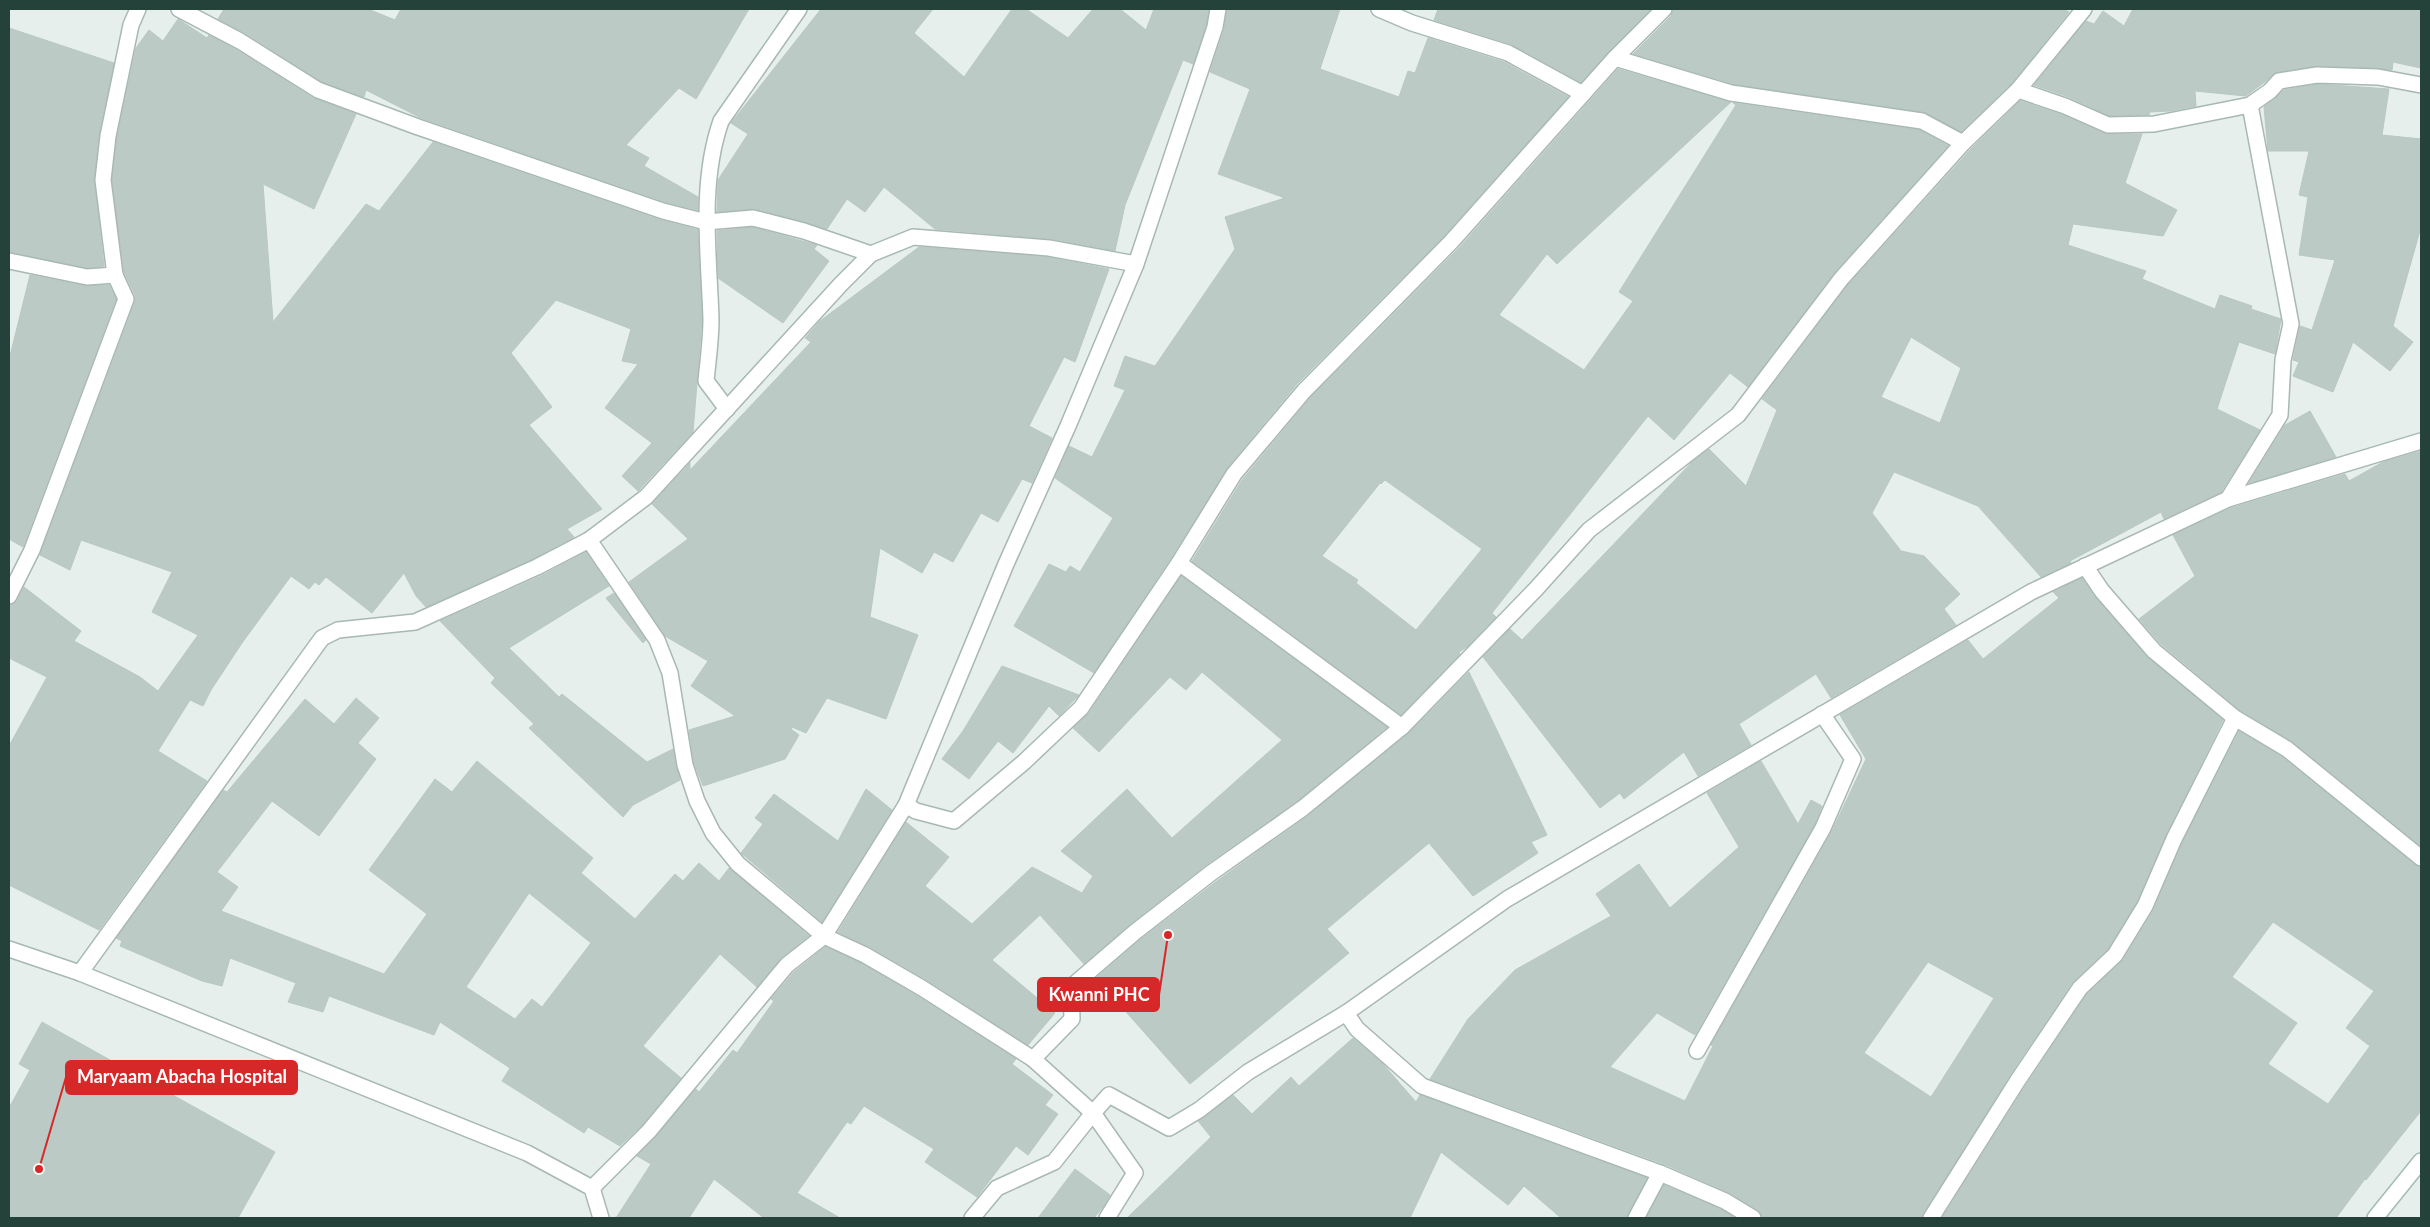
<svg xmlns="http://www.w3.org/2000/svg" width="2430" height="1227" font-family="Lato,sans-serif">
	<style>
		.building { fill: #bbcac4; stroke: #b8c9c2; fill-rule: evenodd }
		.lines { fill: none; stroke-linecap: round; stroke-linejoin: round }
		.street-casing { stroke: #a8b8b2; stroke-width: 18 }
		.secondary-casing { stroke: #a4bbb3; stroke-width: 18 }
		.street { stroke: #fff; stroke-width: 15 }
		.secondary { stroke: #fff; stroke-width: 15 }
		.leader { fill: none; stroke: #d62828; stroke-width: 2 }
		.callout-dot { fill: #d62828; stroke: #f7fbf9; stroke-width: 2 }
		.callout { fill: #d62828; stroke: #d62828; stroke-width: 2 }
		.callout-label { font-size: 18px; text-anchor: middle; font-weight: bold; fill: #fff }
	</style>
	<rect width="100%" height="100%" fill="#e6efeb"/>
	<g class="building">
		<path d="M 224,9 L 368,9 L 395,20 L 401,9 L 749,9 L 696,99 L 679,88 L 626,145 L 649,158 L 644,166 L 698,197 L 698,210 L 666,202 L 421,118 L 366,90 L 364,97 L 322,82 L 245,33 L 218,19 Z"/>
		<path d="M 821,9 L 933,9 L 914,33 L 964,77 L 1012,9 L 1026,9 L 1068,38 L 1093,9 L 1120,9 L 1146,30 L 1154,9 L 1209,9 L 1206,25 L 1193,64 L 1183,60 L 1125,205 L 1115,251 L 1050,239 L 935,229 L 884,187 L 865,212 L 847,199 L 827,229 L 755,209 L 717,212 L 718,180 L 748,134 L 731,123 Z"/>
		<path d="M 1227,9 L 1340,9 L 1320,69 L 1399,97 L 1408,71 L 1415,73 L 1428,38 L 1504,62 L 1568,97 L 1444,236 L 1297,384 L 1227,468 L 1171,558 L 1094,673 L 1014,626 L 1049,564 L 1066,572 L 1070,566 L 1080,572 L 1113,518 L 1055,478 L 1069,446 L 1092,457 L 1125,390 L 1114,386 L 1125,356 L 1155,366 L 1235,249 L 1225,217 L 1285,198 L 1218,174 L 1250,89 L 1210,72 L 1224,30 Z"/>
		<path d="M 1438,9 L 1651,9 L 1581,82 L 1511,44 L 1434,20 Z"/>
		<path d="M 1673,9 L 2063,9 L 2069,12 L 2011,84 L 1961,132 L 1923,112 L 1733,84 L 1633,54 L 1671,16 Z"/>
		<path d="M 2133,9 L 2421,9 L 2421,68 L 2393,62 L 2392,70 L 2317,66 L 2278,72 L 2246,96 L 2195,91 L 2196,106 L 2170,111 L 2150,112 L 2149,115 L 2110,116 L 2069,97 L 2034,85 L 2086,21 L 2094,24 L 2103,11 L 2124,26 Z"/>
		<path d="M 178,19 L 207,38 L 209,35 L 235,49 L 313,98 L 356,114 L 314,209 L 263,184 L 273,322 L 366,204 L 379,211 L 433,142 L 660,220 L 698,230 L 702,319 L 697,383 L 693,432 L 638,491 L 622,476 L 652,443 L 605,408 L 638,364 L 622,361 L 631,329 L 556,300 L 511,353 L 552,407 L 529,425 L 602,509 L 567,529 L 574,537 L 533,559 L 426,607 L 416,596 L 404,573 L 372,613 L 326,577 L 319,585 L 315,582 L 309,589 L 291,576 L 242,643 L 211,690 L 203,706 L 190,700 L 158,751 L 207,781 L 99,930 L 9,885 L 9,746 L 47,677 L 9,658 L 9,605 L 17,601 L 24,587 L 81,631 L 74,641 L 140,677 L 158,691 L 198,635 L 152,612 L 172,572 L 81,540 L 70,570 L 40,555 L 135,302 L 135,295 L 124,272 L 112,180 L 117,137 L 136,48 L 149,30 L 163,41 Z"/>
		<path d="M 9,28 L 114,63 L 99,134 L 94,179 L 104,266 L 88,268 L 9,252 Z"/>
		<path d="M 1618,69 L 1731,102 L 1557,264 L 1547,254 L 1499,315 L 1584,370 L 1633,301 L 1619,292 L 1736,105 L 1733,103 L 1919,130 L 1948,146 L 1834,273 L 1748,387 L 1730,373 L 1674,440 L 1648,416 L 1492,613 L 1496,617 L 1467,647 L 1459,652 L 1460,654 L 1401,715 L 1192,561 L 1242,480 L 1311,397 L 1458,249 ZM 1385,480 L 1482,549 L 1416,630 L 1356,583 L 1358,580 L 1322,556 L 1380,483 L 1381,484 Z"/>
		<path d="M 2318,84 L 2389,89 L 2382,135 L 2421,139 L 2421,227 L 2393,326 L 2413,342 L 2390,371 L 2353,342 L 2333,392 L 2293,376 L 2299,362 L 2293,360 L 2300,326 L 2312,330 L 2335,260 L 2299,255 L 2308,197 L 2299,195 L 2309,151 L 2268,151 L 2264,107 L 2284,90 Z"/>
		<path d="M 2020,101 L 2062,115 L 2105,134 L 2142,134 L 2125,183 L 2177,210 L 2163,236 L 2073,224 L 2068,245 L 2146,271 L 2142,279 L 2215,309 L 2220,295 L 2252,306 L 2251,309 L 2281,319 L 2275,354 L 2239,342 L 2217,409 L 2260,430 L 2221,492 L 2164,519 L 2161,512 L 2070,561 L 2071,563 L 2041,577 L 1978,506 L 1894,472 L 1872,513 L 1901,551 L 1924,556 L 1960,594 L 1944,609 L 1956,625 L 1831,698 L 1816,674 L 1739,724 L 1751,745 L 1698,776 L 1684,752 L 1624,799 L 1620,793 L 1600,808 L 1483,657 L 1510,629 L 1522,640 L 1693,461 L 1709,449 L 1746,486 L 1777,410 L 1762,399 L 1848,285 L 1970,150 ZM 1911,337 L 1961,368 L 1940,423 L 1881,397 Z"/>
		<path d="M 752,227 L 817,245 L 814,249 L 829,261 L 783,323 L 718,278 L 717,231 Z"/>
		<path d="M 919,247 L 1048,257 L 1109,269 L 1075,362 L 1064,357 L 1029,426 L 1052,438 L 1032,483 L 1022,479 L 998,522 L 981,513 L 953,562 L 934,552 L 922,573 L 880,548 L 870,617 L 918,635 L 886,719 L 827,698 L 806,733 L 792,727 L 791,729 L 799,735 L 785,759 L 703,786 L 694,763 L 689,730 L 735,716 L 691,686 L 708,661 L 665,636 L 629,582 L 688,539 L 652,504 L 690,463 L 690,470 L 811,342 L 805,338 L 820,321 Z"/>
		<path d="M 30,275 L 85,286 L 109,285 L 116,299 L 23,547 L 9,539 L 9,360 Z"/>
		<path d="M 2310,411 L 2336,457 L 2249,483 L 2285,425 Z"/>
		<path d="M 2421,451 L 2421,846 L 2293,742 L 2240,710 L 2161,644 L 2139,619 L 2195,576 L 2173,535 L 2231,508 L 2345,474 L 2349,481 L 2383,462 Z"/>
		<path d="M 586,552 L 609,586 L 509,648 L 559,697 L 562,694 L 647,762 L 673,749 L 680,780 L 633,805 L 623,817 L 529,728 L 534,724 L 491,683 L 495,678 L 440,621 L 541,576 Z"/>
		<path d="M 1181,576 L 1387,727 L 1297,801 L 1206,865 L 1129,925 L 1084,964 L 1040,915 L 992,960 L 1055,1013 L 1028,1045 L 927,980 L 870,947 L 838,932 L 906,822 L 949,857 L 925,886 L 972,924 L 1032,867 L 1082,893 L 1093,876 L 1061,851 L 1127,789 L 1172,838 L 1282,740 L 1202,672 L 1186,690 L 1170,677 L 1099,752 L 1073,728 L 1089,713 Z"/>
		<path d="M 2082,578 L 2095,597 L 2147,657 L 2223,720 L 2166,835 L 2137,902 L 2108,949 L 2072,983 L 2010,1075 L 1922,1218 L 1762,1218 L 1758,1210 L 1730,1193 L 1664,1164 L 1430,1079 L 1468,1019 L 1515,970 L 1611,916 L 1596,894 L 1639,864 L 1670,908 L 1739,847 L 1707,793 L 1761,761 L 1798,824 L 1811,800 L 1822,806 L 1815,824 L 1695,1035 L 1657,1013 L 1610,1067 L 1685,1101 L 1713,1046 L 1711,1045 L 1831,833 L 1866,759 L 1840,715 L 1968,640 L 1983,659 L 2059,598 L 2053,592 ZM 1928,962 L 1994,998 L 1931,1097 L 1864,1053 Z"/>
		<path d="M 614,593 L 646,640 L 643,643 L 606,598 Z"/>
		<path d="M 1002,666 L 1079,695 L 1059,716 L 1049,706 L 1013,753 L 998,741 L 969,779 L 942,759 L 963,731 Z"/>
		<path d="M 1469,672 L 1547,835 L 1531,842 L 1538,853 L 1473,896 L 1429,843 L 1327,929 L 1349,953 L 1190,1084 L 1096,978 L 1141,939 L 1217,881 L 1309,815 L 1408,734 Z"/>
		<path d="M 356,698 L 379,718 L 358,743 L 376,759 L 319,836 L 272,801 L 217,872 L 238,887 L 221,911 L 384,974 L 427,914 L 369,870 L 435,779 L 452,792 L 477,761 L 593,858 L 581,873 L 635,919 L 675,874 L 683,881 L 699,863 L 719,881 L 729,868 L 809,936 L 781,958 L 757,987 L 720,954 L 643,1046 L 681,1078 L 642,1125 L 620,1146 L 588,1127 L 584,1133 L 502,1081 L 510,1068 L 440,1022 L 434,1035 L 329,996 L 323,1012 L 288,1002 L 296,983 L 230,958 L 222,986 L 202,981 L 120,946 L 122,941 L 116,938 L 223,790 L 227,792 L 305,699 L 334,724 ZM 529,893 L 591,943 L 542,1007 L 532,999 L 515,1019 L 466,987 Z"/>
		<path d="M 2239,731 L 2282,757 L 2415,865 L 2421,867 L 2421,1111 L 2366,1180 L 2365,1179 L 2336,1218 L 1942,1218 L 2026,1085 L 2087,994 L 2123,960 L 2153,911 L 2182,843 ZM 2273,922 L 2374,991 L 2346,1028 L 2370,1046 L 2328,1104 L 2268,1064 L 2297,1023 L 2232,977 Z"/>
		<path d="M 866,789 L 892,810 L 822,922 L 741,853 L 763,824 L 755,818 L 774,794 L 838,841 Z"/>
		<path d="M 825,947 L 861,963 L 917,996 L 1016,1059 L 1012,1064 L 1053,1095 L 1045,1105 L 1058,1114 L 1028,1155 L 1016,1146 L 977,1197 L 925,1162 L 934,1149 L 864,1106 L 851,1124 L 847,1122 L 797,1193 L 840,1218 L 764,1218 L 714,1179 L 689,1218 L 616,1218 L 651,1164 L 637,1156 L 696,1089 L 699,1092 L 733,1050 L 737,1053 L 774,1001 L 771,999 L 794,972 Z"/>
		<path d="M 42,1022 L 275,1152 L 238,1218 L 9,1218 L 9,1108 L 30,1070 L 19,1064 Z"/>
		<path d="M 1353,1038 L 1383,1064 L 1416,1102 L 1420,1095 L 1647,1178 L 1627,1218 L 1561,1218 L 1524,1186 L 1508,1205 L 1441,1152 L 1410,1218 L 1127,1218 L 1211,1137 L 1198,1121 L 1233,1095 L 1252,1114 L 1291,1077 L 1299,1086 Z"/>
		<path d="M 1075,1169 L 1110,1195 L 1103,1207 L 1094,1218 L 1038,1218 Z"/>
		<path d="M 1664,1185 L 1721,1209 L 1735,1218 L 1646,1218 Z"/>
	</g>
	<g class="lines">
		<defs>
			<g id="street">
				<path d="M 179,9 L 240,41 L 318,90 L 418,127 L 663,211 L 706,222 L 753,218 L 804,231 L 871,254"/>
				<path d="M 1379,9 L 1412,23 L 1508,53 L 1583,94"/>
				<path d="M 1615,58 L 1731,93 L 1922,121 L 1963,143"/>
				<path d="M 2018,90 L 2065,106 L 2108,125 L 2154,124 L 2250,105 L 2270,91 L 2279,81 L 2317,75 L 2378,77 L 2421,85"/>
				<path d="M 9,261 L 87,277 L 115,275"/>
				<path d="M 727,409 L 706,381 C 708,360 711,340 711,319 C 709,254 699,184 721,121 L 799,9"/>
				<path d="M 2228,499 L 2280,415 L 2283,360 L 2291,324 L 2250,105"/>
				<path d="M 589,540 L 657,640 L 670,673 L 685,765 L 697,801 L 713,833 L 738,864 L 824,936 L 906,805 L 916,811 L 954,821 L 1024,762 L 1081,708 L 1179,563 L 1234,474 L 1304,391 L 1451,242 L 1615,58 L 1664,9"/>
				<path d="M 1179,563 L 1402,727"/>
				<path d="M 2085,566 L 2102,591 L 2154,651 L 2235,718 L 2287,749 L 2421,858"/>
				<path d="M 9,596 L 32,550 L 126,299 L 115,275 L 103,180 L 108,136 L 131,25 L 138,9"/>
				<path d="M 906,805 L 1006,564 L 1068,426 L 1136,264 L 1215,27 L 1218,9"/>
				<path d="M 9,949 L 80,973 L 527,1153 L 592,1188 L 601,1218"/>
				<path d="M 80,973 L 322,638 L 338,630 L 415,622 L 537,567 L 589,540 L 646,497 L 841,284 L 871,254 L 913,237 L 1049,248 L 1136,264"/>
				<path d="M 1346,1013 L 1357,1029 L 1422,1086 L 1660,1173 L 1725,1201 L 1753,1218"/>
				<path d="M 1697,1051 L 1823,828 L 1853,759 L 1822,714"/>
				<path d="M 1033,1059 L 1072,1019 L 1071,987 L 1135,932 L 1211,873 L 1303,808 L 1402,727 L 1536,589 L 1589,530 L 1738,415 L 1841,279 L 1963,143 L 2018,90 L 2084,9"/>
				<path d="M 592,1188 L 649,1131 L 787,965 L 824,936 L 865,955 L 922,988 L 1033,1059 L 1093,1113 L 1109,1095 L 1169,1128 L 1199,1110 L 1248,1072 L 1346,1013 L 1507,899 L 2031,592 L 2228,499 L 2421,441"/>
				<path d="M 972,1218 L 997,1188 L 1054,1162 L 1093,1113 L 1135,1173 L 1107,1218"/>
				<path d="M 1636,1218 L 1660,1173"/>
				<path d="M 1931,1218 L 2018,1080 L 2080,988 L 2115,955 L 2145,906 L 2174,839 L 2235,718"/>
			</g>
			<path id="secondary" d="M 2375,1218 L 2421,1161"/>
		</defs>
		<use href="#street" class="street-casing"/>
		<use href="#secondary" class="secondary-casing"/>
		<use href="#street" class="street"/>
		<use href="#secondary" class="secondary"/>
	</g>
	<path class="leader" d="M1168 935L1159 995M39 1169L66 1077"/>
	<g class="callout-dot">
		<circle cx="1168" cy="935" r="5"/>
		<circle cx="39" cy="1169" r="5"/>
	</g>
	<g class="callout">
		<rect x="1038" y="978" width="121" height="33" rx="5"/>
		<rect x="66" y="1061" width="231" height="33" rx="5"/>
	</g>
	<g class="callout-label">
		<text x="1099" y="1001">Kwanni PHC</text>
		<text x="182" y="1083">Maryaam Abacha Hospital</text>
	</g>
	<rect width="2430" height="1227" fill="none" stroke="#24423a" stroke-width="20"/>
</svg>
